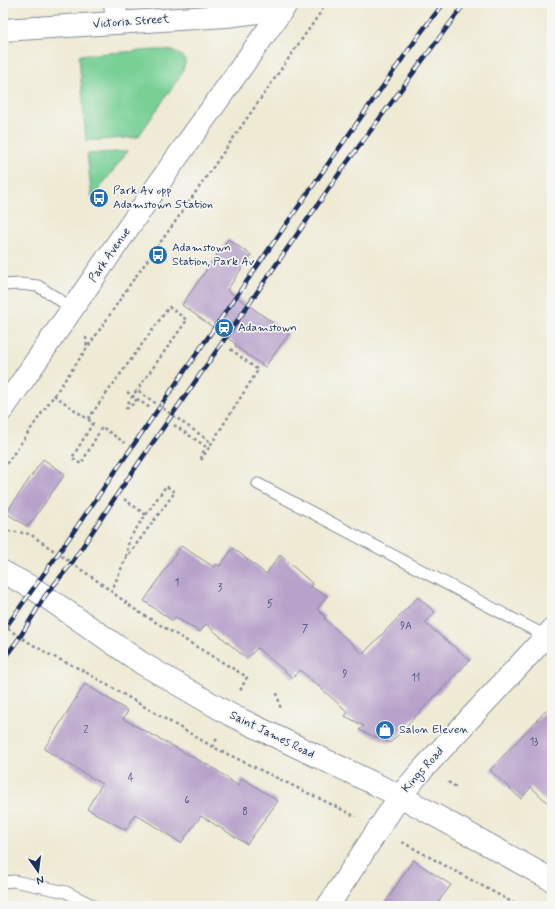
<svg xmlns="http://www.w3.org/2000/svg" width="555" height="909" font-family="Mynerve,sans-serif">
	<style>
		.green { fill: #78d095; stroke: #4a807a }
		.building { fill: #b8a2ca }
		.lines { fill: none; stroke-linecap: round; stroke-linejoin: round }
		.service-casing { stroke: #858c99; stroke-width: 13 }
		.minor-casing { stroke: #858c99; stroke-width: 24 }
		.secondary-casing { stroke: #858c99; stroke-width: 24 }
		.path { stroke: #858c99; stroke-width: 2.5; stroke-dasharray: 3 3; stroke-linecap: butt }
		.service { stroke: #fff; stroke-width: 11 }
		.minor { stroke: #fff; stroke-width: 22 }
		.secondary { stroke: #fff; stroke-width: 22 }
		.rail-casing { stroke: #1b2f5e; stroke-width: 4.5 }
		.rail { stroke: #f6f6f2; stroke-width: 3; stroke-dasharray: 9; stroke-linecap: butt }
		.path-bridge { stroke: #858c99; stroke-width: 2.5; stroke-dasharray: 3 3; stroke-linecap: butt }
		.labels { text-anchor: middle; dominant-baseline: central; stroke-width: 3.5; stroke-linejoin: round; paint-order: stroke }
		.number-label { font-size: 10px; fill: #424c79 }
		.street-label { font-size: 12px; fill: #1b2f5e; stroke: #f6f6f2 }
		.poi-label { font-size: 12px; fill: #1b2f5e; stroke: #f6f6f2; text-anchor: start }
	</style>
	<rect width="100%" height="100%" fill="#f6f6f2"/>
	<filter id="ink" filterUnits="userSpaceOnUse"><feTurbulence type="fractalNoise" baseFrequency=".025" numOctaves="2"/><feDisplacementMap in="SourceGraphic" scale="8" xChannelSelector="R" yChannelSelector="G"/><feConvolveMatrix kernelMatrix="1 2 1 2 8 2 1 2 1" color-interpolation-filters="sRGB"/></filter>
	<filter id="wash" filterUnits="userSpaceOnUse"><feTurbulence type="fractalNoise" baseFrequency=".012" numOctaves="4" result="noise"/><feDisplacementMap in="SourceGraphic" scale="16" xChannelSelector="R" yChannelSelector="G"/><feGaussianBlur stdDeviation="0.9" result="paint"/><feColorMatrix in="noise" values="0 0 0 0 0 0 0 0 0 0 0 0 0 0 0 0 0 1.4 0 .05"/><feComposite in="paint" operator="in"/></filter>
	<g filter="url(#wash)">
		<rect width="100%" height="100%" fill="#efead4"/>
		<g class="green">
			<path d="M 155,50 C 170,50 175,49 186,60 L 182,73 L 138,137 L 86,141 L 79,55 Z"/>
			<path d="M 128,151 L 92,198 L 87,154 Z"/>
		</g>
		<g id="blocks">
			<g class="building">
				<path d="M 228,239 L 251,255 L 227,290 L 289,334 L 265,367 L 235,346 L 236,344 L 182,305 Z"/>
				<path d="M 43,459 L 65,474 L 28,527 L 6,513 Z"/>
				<path d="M 181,546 L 214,567 L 217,564 L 220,566 L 233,548 L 266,574 L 280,555 L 313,584 L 311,587 L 327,596 L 317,609 L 325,617 L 324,618 L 363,654 L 418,597 L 435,612 L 425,623 L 470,660 L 390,743 L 359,730 L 364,726 L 345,716 L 348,712 L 300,670 L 293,678 L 257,648 L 247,659 L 206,624 L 200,632 L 175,617 L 173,621 L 144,601 Z"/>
				<path d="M 85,684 L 128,711 L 123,719 L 215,769 L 238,786 L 242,778 L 278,801 L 247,844 L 201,816 L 181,843 L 135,814 L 126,830 L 87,809 L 102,784 L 44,749 Z"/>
				<path d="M 552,704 L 552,807 L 531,787 L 521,799 L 490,770 Z"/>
				<path d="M 413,860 L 451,885 L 435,906 L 383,906 Z"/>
			</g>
		</g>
	</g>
	<g filter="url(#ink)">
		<use href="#blocks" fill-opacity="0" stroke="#858c99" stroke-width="1"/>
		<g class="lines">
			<defs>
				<g id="service">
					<path d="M 3,285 L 20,284 L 38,286 L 72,308"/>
					<path d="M 258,484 L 515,620 L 550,638"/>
					<path d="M 3,882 L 14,881 L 66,892 L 94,906"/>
				</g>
				<g id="minor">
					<path d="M 115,3 L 117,23"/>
					<path d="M 3,30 L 226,16 L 282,9"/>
					<path d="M 328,906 L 400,796 L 423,769 L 552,630"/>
				</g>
				<g id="secondary">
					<path d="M 3,409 L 173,163 L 287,3"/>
					<path d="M 3,572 L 33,588 L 143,664 L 229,714 L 400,796 L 552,880"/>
				</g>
			</defs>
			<use href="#service" class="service-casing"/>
			<use href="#minor" class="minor-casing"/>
			<use href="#secondary" class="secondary-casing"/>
			<g class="path">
				<path d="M 86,337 L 87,348"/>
				<path d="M 127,392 L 150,408"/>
				<path d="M 54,395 L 93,423 L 72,458 L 81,464 L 102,427 L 125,443"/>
				<path d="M 126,409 L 133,404 L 137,399"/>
				<path d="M 88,419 L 169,307 L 187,320 L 137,390"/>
				<path d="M 174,425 L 205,446 L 201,458"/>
				<path d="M 201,460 L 258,370 L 229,348"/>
				<path d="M 3,469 L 103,325 L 131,283 L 175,222 L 327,3"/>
				<path d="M 124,499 L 146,515"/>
				<path d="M 3,528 L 9,531 L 30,534 L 99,582 L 137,611 L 247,677 L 240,691"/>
				<path d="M 111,592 L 126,558 L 175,492 L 166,486 L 129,539 L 126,558"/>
				<path d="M 3,625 L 20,637 L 50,655 L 82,670 L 213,747 L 343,810 L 356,817"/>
				<path d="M 277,693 L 281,710"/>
				<path d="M 213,747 L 217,738"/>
				<path d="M 448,782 L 456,787"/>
				<path d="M 402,842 L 519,906"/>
			</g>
			<use href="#service" class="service"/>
			<use href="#minor" class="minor"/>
			<use href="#secondary" class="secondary"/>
			<defs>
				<g id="rail">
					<path d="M 3,631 L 58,554 L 323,171 L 422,31 L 444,3"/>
					<path d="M 3,660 L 20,637 L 45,596 L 71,564 L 118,493 L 343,168 L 465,3"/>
				</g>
			</defs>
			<use href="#rail" class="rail-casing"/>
			<use href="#rail" class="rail"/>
			<path class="path-bridge" d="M 126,409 L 129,401 L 137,390 L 212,443"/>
		</g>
	</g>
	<defs>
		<symbol id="bus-disc" viewBox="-11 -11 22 22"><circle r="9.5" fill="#1f6fb2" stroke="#f6f6f2"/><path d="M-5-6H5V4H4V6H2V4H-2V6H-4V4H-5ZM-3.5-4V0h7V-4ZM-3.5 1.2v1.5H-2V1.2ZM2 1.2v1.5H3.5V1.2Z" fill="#fff"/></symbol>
		<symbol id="station-disc" viewBox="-11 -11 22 22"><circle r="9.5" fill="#1f6fb2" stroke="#f6f6f2"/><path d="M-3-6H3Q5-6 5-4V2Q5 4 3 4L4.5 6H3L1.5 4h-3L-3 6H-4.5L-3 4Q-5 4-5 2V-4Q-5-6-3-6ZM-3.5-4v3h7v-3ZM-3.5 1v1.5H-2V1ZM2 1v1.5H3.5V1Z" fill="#fff"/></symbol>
		<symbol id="shop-disc" viewBox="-11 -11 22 22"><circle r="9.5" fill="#1f6fb2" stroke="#f6f6f2"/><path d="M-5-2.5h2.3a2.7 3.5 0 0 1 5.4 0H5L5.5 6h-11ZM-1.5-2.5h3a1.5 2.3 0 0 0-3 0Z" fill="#fff"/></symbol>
	</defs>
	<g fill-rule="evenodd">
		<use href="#bus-disc" x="88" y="187" width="22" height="22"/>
		<use href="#bus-disc" x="147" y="244" width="22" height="22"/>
		<use href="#station-disc" x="213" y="317" width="22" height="22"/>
		<use href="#shop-disc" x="374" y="719" width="22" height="22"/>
	</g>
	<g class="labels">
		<g class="number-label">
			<text x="177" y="583">1</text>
			<text x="220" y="588">3</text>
			<text x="270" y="604">5</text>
			<text x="406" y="626">9A</text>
			<text x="305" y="629">7</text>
			<text x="345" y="674">9</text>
			<text x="416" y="678">11</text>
			<text x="86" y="730">2</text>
			<text x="534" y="742">13</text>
			<text x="131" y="778">4</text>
			<text x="187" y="800">6</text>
			<text x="245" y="812">8</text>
		</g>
		<g class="street-label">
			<text transform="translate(131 22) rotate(-4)">Victoria Street</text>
			<text transform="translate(110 255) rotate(-55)">Park Avenue</text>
			<text transform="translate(272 735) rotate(26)">Saint James Road</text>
			<text transform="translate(423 770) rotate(-48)">Kings Road</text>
		</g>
		<g class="poi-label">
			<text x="113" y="191">Park Av opp<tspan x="113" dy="14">Adamstown Station</tspan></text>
			<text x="172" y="248">Adamstown<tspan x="172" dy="14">Station, Park Av</tspan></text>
			<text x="238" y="328">Adamstown</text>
			<text x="399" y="730">Salon Eleven</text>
		</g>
	</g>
	<rect width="555" height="909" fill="none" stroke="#f6f6f2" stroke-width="16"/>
	<g transform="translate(38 871) rotate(166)" stroke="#f6f6f2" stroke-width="3" paint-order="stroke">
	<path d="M0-3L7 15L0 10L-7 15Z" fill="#1b2f5e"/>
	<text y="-6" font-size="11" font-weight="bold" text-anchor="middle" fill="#1b2f5e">N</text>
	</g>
</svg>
